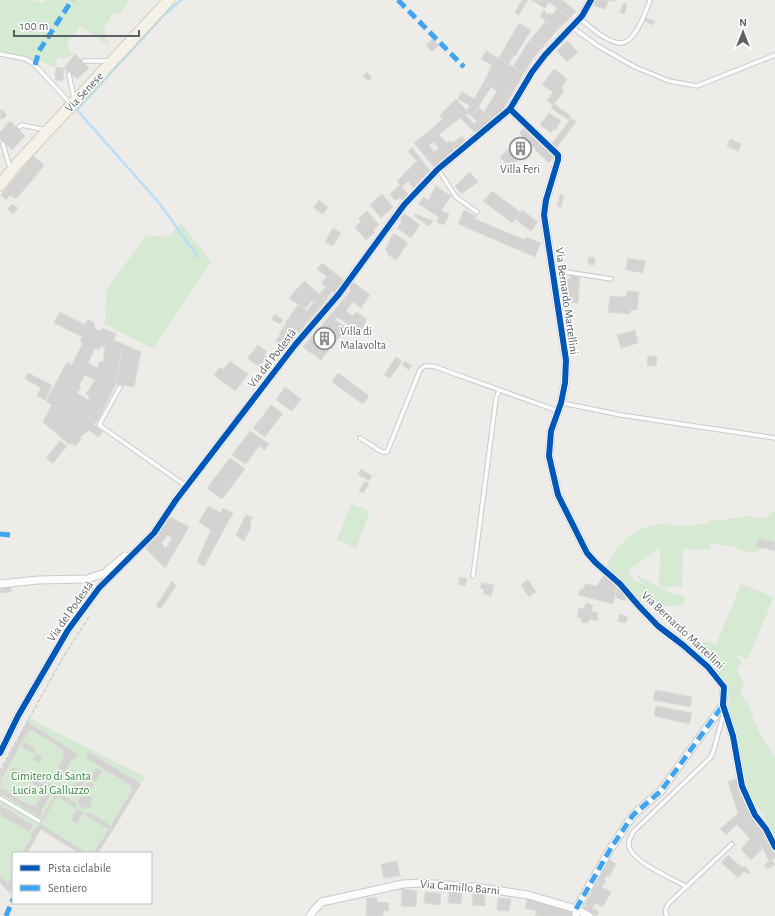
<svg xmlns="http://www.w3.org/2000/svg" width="775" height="916" font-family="'Alegreya Sans',sans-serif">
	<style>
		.green { fill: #d5e9d3; fill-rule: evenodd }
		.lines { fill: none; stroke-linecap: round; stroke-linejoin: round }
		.stream { stroke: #bbdff8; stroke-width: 2.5 }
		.building { fill: #d4d3d1; stroke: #dcdbd8; fill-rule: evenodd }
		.lane-casing { stroke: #cacaca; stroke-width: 5.5 }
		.street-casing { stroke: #cacaca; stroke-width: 9 }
		.primary-casing { stroke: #d5cdb5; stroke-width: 13 }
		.path { stroke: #c9cecb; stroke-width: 1.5; stroke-dasharray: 4 2; stroke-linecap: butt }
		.lane { stroke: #fcfcfc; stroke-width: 3.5 }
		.street { stroke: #fcfcfc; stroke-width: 7 }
		.primary { stroke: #f3f1e8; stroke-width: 11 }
		.quiet { stroke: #40a5ee; stroke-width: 5; stroke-dasharray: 10 5; stroke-linecap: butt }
		.cycleway-casing { stroke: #fff; stroke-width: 8 }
		.cycleway { stroke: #0057b8; stroke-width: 6 }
		.labels { text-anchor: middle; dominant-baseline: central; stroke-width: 3; stroke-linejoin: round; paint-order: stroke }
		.street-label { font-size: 12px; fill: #5d6166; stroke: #fff }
		.poi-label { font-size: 12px; fill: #5d6166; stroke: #fff }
		.park-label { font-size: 12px; fill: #348638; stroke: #fff }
	</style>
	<rect width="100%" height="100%" fill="#edece8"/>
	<g class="green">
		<path d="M 0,0 L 32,0 L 43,3 L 46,0 L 130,0 L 120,13 L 112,14 L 104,29 L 110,47 L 80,26 L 67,43 L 68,49 L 73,54 L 65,59 L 57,58 L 56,68 L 43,62 L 0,54 Z"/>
		<path d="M 181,223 L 211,262 L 153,349 L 105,324 L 106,291 L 146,235 L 168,237 Z"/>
		<path d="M 351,504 L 370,511 L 356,548 L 337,540 Z"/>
		<path d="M 773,511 L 775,512 L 775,542 L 758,538 L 756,546 L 764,548 C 751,558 745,549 732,547 C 725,545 717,544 710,543 L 710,550 L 683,549 L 682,587 L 660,587 L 670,593 L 682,595 L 685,599 L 683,605 C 675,606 666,607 658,606 C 637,603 622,582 608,567 L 609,561 L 618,547 L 632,534 L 648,526 L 663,524 L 678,526 L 706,524 L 713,520 L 723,520 L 746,516 L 765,519 ZM 660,548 L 659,587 L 635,574 L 644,585 L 634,580 L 628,570 C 640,564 647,555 660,548 Z"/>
		<path d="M 741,584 L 774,597 L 748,659 L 734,654 L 742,663 L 737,669 L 744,685 L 740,694 L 747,701 L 756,726 L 775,758 L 775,839 L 768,823 L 747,789 L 743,778 L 730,715 L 728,693 L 724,679 L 699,654 L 700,647 L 704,642 L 711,642 L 716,645 Z"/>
		<path d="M 29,718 L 145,777 L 98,853 L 79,853 L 41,829 L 27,853 L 13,853 L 13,885 L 10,893 L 0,883 L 0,774 Z"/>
	</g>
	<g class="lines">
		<path class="stream" d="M 181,0 L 164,15 L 77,110 L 160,204 L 198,257"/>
	</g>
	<g class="building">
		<path d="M 522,0 L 528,0 L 519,15 L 515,13 Z"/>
		<path d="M 531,0 L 562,0 L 576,11 L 570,18 L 549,2 L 545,8 Z"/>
		<path d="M 594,0 L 616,0 L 616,2 L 609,0 L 605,9 L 592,5 Z"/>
		<path d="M 623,3 L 627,4 L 625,14 L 620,13 Z"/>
		<path d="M 557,9 L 570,18 L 557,30 L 540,17 L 544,10 L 548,15 L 549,13 L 552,15 Z"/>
		<path d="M 646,18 L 655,21 L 653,25 L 644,21 Z"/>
		<path d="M 546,21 L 557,30 L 548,41 L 537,32 Z"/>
		<path d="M 519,23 L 531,30 L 515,56 L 504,49 Z"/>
		<path d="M 537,32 L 548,41 L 541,49 L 530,40 Z"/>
		<path d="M 433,39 L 439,45 L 432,52 L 426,45 Z"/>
		<path d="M 530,40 L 541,49 L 532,60 L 524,73 L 513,66 Z"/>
		<path d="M 567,41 L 578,52 L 567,62 L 557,51 Z"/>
		<path d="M 504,49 L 514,55 L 509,64 L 499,58 Z"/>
		<path d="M 486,51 L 524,73 L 502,111 L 493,120 L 484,112 L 497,91 L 484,82 L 492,65 L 481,59 Z"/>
		<path d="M 75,54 L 89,68 L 77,79 L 64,68 Z"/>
		<path d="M 56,67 L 64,68 L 63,81 L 55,80 Z"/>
		<path d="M 554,69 L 567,79 L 561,88 L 564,91 L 553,105 L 547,101 L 553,92 L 542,85 Z"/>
		<path d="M 367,72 L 372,78 L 368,81 L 363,75 Z"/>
		<path d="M 484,82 L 491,87 L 472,117 L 466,111 L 470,106 L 458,99 L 462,92 L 474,99 Z"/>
		<path d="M 456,99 L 469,113 L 466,115 L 472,122 L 468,126 L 460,118 L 441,133 L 435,126 L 443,119 L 439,116 Z"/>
		<path d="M 554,104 L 571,116 L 568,120 L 551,108 Z"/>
		<path d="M 478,107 L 493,120 L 476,134 L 468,126 L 472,122 L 474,124 L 477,121 L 472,117 Z"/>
		<path d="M 1,109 L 7,115 L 2,120 L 0,118 Z"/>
		<path d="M 549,113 L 561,121 L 555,130 L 553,129 L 551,133 L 540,125 Z"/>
		<path d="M 571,118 L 576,122 L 556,148 L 551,145 Z"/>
		<path d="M 10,121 L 25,136 L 12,150 L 0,139 L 0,132 Z"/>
		<path d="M 435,126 L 441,133 L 439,135 L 447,143 L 451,141 L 456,149 L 434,167 L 414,143 ZM 433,142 L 439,148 L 434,152 L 429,145 Z"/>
		<path d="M 524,128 L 533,138 L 555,156 L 549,163 L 535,150 L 536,149 L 533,146 L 510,168 L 500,157 L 522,136 L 520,132 Z"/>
		<path d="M 462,136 L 466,142 L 456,149 L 452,143 Z"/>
		<path d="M 730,139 L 741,144 L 738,151 L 727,146 Z"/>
		<path d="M 412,147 L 420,158 L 417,161 L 408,151 Z"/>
		<path d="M 33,156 L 44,165 L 34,178 L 22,169 Z"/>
		<path d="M 420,158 L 430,170 L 413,188 L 408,181 L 402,187 L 397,181 Z"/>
		<path d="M 22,169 L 34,178 L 16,199 L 10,195 L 6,200 L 1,195 Z"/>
		<path d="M 470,172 L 478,182 L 461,194 L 455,186 Z"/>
		<path d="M 400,185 L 409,195 L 403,201 L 400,198 L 395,200 L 390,194 Z"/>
		<path d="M 436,186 L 451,196 L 442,209 L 428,201 Z"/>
		<path d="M 492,191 L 520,212 L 512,223 L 483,201 Z"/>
		<path d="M 382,194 L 393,207 L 381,218 L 370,205 Z"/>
		<path d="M 560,195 L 564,196 L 561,207 L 557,206 Z"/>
		<path d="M 423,197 L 442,209 L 442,211 L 449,214 L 444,225 L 437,222 L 439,217 L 419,204 Z"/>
		<path d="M 319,200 L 328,207 L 323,214 L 313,207 Z"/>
		<path d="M 12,204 L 18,208 L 13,214 L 7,209 Z"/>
		<path d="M 464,210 L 476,216 L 475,219 L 525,240 L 526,237 L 541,243 L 535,257 L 458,224 Z"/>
		<path d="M 522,210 L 538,222 L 531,231 L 515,219 Z"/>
		<path d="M 367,211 L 379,225 L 373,230 L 375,232 L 366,240 L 355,227 L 361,221 L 359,218 Z"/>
		<path d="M 405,214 L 420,225 L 411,238 L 397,228 L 402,222 L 400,220 Z"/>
		<path d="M 415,214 L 433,221 L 429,226 L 414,216 Z"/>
		<path d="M 333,228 L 341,233 L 333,246 L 325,242 Z"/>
		<path d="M 394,233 L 408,243 L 396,260 L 387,254 L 388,252 L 385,249 L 389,243 L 388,242 Z"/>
		<path d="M 589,257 L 595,258 L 594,265 L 588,264 Z"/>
		<path d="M 628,258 L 645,261 L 643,273 L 626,270 Z"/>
		<path d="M 322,263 L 345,281 L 335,293 L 332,291 L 326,300 L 319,294 L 326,287 L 321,283 L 327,277 L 317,269 Z"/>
		<path d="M 570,275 L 580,276 L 578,303 L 562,302 L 563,278 L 570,279 Z"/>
		<path d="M 304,281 L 326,300 L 320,307 L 312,300 L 305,309 L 289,298 Z"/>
		<path d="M 353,282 L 370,295 L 361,308 L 353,302 L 346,311 L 353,316 L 356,312 L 367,319 L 360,333 L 332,313 L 351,290 L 349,288 Z"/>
		<path d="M 627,291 L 639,292 L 637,310 L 631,310 L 630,314 L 608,312 L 610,296 L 626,297 Z"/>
		<path d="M 313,302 L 320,307 L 298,333 L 285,323 L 298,305 L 307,311 Z"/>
		<path d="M 60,312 L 85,325 L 88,319 L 95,324 L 94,328 L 100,331 L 102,328 L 116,334 L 114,340 L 123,344 L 116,384 L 98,420 L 93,425 L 103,431 L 98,437 L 89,430 L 80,437 L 81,440 L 75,446 L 71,443 L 70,445 L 43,422 L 52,405 L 46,401 L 67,362 L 72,365 L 83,343 L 80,341 L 82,337 L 54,323 ZM 101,346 L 105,348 L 103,362 L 99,362 L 98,368 L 88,363 L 95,348 L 98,350 ZM 85,375 L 95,380 L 86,394 L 90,397 L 88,400 L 77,393 L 81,387 L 79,385 Z"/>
		<path d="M 332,313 L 338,317 L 335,320 L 347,328 L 321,360 L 303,347 Z"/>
		<path d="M 275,314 L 283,320 L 280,324 L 271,319 Z"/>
		<path d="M 286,324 L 298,333 L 286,349 L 275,342 L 280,335 L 279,333 Z"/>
		<path d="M 635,330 L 638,343 L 621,348 L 617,335 Z"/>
		<path d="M 123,344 L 141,352 L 134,387 L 116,384 Z"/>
		<path d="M 258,345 L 267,352 L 264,355 L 267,357 L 259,367 L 247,358 Z"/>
		<path d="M 648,356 L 657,357 L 656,366 L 647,365 Z"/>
		<path d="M 396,357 L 402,361 L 390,378 L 384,375 Z"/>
		<path d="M 230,361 L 248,374 L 235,391 L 214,375 L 220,367 L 223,370 Z"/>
		<path d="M 405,361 L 412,366 L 409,370 L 402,365 Z"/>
		<path d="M 28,373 L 52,385 L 45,400 L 37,396 L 41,388 L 25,379 Z"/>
		<path d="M 338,373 L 369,396 L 363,404 L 332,382 Z"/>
		<path d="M 285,387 L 301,399 L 292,411 L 276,400 Z"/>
		<path d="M 271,405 L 283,414 L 273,426 L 262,417 Z"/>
		<path d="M 262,417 L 273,426 L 265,437 L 253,428 Z"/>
		<path d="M 250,431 L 269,444 L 265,450 L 259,446 L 246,464 L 232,455 Z"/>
		<path d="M 60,441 L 67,446 L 53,463 L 46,458 Z"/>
		<path d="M 230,458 L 245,469 L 222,499 L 207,488 Z"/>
		<path d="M 361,469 L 372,476 L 369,481 L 358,474 Z"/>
		<path d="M 365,481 L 369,484 L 363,493 L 359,491 Z"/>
		<path d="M 208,506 L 221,513 L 223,508 L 233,513 L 204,566 L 197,562 L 211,530 L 199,522 Z"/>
		<path d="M 246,515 L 252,517 L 250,524 L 251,527 L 244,541 L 236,535 Z"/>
		<path d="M 169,516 L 189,527 L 165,568 L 146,549 ZM 168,535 L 172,538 L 166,548 L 161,543 Z"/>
		<path d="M 758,538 L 775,542 L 775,551 L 756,546 Z"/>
		<path d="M 604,575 L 617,587 L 613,604 L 578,595 L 580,589 L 584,589 L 585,584 L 597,586 Z"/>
		<path d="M 460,577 L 467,579 L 465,586 L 458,584 Z"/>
		<path d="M 528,580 L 536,592 L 529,597 L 521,585 Z"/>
		<path d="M 172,581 L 176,586 L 160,609 L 156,606 Z"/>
		<path d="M 482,583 L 494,585 L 491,596 L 483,594 L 484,589 L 480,588 Z"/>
		<path d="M 11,587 L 11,592 L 0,593 L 0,589 Z"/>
		<path d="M 617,587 L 626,597 L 625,601 L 615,597 Z"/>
		<path d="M 586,603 L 593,605 L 591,611 L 598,613 L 597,621 L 589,619 L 588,623 L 581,622 L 581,618 L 577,617 L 579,608 L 584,609 Z"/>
		<path d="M 620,614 L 628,617 L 626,623 L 618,621 Z"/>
		<path d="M 655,690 L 692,697 L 690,707 L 653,700 Z"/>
		<path d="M 656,706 L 692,713 L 689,724 L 654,716 Z"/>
		<path d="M 27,722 L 78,754 L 74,760 L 72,759 L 59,781 L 53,777 L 64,758 L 62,756 L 63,754 L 63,749 L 32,730 L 27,733 L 0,781 L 0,774 Z"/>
		<path d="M 25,742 L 36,749 L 33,753 L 22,747 Z"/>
		<path d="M 89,752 L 141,784 L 136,791 L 131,788 L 132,786 L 86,758 Z"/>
		<path d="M 37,754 L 42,757 L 39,763 L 33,759 Z"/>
		<path d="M 13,767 L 26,774 L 24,778 L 11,770 Z"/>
		<path d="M 96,768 L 102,771 L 96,782 L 90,779 Z"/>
		<path d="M 31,771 L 47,781 L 45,784 L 29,774 Z"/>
		<path d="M 28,776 L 44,785 L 42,789 L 26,779 Z"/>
		<path d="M 79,777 L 85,781 L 78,792 L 72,788 Z"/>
		<path d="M 738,778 L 747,805 L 738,813 L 728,782 Z"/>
		<path d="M 0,781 L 1,788 L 31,806 L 36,805 L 49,783 L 55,787 L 41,811 L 43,812 L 39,817 L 0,793 Z"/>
		<path d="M 88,781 L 94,784 L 90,791 L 84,788 Z"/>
		<path d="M 133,789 L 136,791 L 114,828 L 111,826 Z"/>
		<path d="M 57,792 L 76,803 L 76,808 L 57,796 L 42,822 L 40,821 Z"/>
		<path d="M 82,795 L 84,797 L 86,795 L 92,798 L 90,801 L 92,802 L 89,808 L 86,807 L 85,809 L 79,806 L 80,804 L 77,802 Z"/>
		<path d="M 0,805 L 33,825 L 29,832 L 0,815 Z"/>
		<path d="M 747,805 L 751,815 L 762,826 L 767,836 L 760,843 L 762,849 L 751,860 L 741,849 L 750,839 L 737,824 L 726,835 L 720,829 Z"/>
		<path d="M 77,809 L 83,813 L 77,823 L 71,820 Z"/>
		<path d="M 90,813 L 114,828 L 112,831 L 84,814 Z"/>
		<path d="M 39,823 L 87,853 L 79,853 L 37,827 Z"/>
		<path d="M 37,827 L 41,829 L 27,853 L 22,853 L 32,838 L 29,835 Z"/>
		<path d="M 109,829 L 112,831 L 98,853 L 89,853 L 91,851 L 94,853 Z"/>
		<path d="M 767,836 L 775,854 L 775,858 L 769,861 L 760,843 Z"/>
		<path d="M 728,855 L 742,868 L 744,866 L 750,872 L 748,874 L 744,871 L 738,878 L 721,862 Z"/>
		<path d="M 609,860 L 616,864 L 610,876 L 607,875 L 604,880 L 606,881 L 602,887 L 596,884 Z"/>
		<path d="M 772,860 L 775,865 L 767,869 L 764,865 Z"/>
		<path d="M 397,861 L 400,876 L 384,878 L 381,864 Z"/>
		<path d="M 13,873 L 13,885 L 10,893 L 0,882 L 0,876 L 8,884 Z"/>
		<path d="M 596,884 L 611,892 L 603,907 L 595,903 L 592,908 L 599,912 L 596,916 L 583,909 Z"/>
		<path d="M 402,889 L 417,891 L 416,907 L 401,906 Z"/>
		<path d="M 449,891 L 462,892 L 461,904 L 448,903 Z"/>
		<path d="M 425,892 L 441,893 L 440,905 L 424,903 Z"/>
		<path d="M 473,893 L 485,894 L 485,906 L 472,905 Z"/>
		<path d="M 367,897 L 377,898 L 377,902 L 389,903 L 388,911 L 383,911 L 383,916 L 366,916 Z"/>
		<path d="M 528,897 L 564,909 L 575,910 L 574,916 L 535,916 L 537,911 L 525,908 Z"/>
		<path d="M 498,898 L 511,899 L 509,911 L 497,910 Z"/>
	</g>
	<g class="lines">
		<defs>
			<g id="lane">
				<path d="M 580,19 C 591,27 605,41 619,43 C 635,45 646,11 650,0"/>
				<path d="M 572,27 L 598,46 L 635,67 L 669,81 L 697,86 L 775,55"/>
				<path d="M 0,54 L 26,59 L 35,65 L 70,103"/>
				<path d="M 84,61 L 110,61"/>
				<path d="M 69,74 L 74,99"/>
				<path d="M 19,127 L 22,125 L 46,130"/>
				<path d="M 3,144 L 10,168"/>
				<path d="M 438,169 L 456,197 L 477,212"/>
				<path d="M 553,270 L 611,279"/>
				<path d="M 120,387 L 99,425 L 186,486"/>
				<path d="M 562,403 L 621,415 L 775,438"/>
				<path d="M 360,438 L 382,452 L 387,452 L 420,370 L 425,366 L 433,366 L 558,411"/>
				<path d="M 473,576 L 496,399 L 499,390"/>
				<path d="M 0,798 L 39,821"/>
				<path d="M 687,887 C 672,878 634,863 629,847 C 627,842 631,837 633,832 L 711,757 L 714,749 L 724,712"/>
				<path d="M 667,916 C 664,911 666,908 669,903 L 732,844"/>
			</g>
			<g id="street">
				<path d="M 510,109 L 558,155 L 558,160 L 546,200 L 544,215 L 566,360 L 565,383 L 561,403 L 551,431 L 549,456 L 558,495 L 587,553 L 596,563 L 620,584 L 638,605 L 658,626 L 683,645 L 708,667 L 724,687 L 723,705 L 733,736 L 742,786 L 755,815 L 766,829 L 775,847"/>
				<path d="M 0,584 L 38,580 L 87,579 L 105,573 L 125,556"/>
				<path d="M 0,753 L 18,716 L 68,630 L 99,588 L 154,533 L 176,500 L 295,345 L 339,294 L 404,205 L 438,169 L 510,109 L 532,72 L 545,55 L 582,16 L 591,0"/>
				<path d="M 310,916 L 314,910 L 322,902 L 403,884 L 421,883 L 474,887 L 528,895 L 576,909 L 589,916"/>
				<path d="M 576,916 L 576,909 L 611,848 L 633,815 L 661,791 L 723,705"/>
			</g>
			<path id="primary" d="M 0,185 L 17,164 L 169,0"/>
		</defs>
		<use href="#lane" class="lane-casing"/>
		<use href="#street" class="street-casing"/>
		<use href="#primary" class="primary-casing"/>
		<path class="path" d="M 0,771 L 62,659 L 90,615"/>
		<use href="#lane" class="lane"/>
		<use href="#street" class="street"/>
		<use href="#primary" class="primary"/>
		<g class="quiet">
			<path d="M 398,0 L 464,67"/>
			<path d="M 35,65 L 39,51 L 72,0"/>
			<path d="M 0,534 L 11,535"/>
			<path d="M 576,909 L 611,848 L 633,815 L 661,791 L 723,705"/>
			<path d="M 6,916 L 13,899"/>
		</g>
		<defs>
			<g id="cycleway">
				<path d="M 510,109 L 558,155 L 558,160 L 546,200 L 544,215 L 566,360 L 565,383 L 561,403 L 551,431 L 549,456 L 558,495 L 587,553 L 596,563 L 620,584 L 638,605 L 658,626 L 683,645 L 708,667 L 724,687 L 723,705 L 733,736 L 742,786 L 755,815 L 766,829 L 775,847"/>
				<path d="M 0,753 L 18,716 L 68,630 L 99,588 L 154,533 L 176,500 L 295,345 L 339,294 L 404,205 L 438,169 L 510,109 L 532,72 L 545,55 L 582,16 L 591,0"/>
			</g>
		</defs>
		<use href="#cycleway" class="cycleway-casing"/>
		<use href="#cycleway" class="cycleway"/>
	</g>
	<defs>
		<symbol id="building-ring" viewBox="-11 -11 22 22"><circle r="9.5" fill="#fff" stroke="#8f9294" stroke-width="1.5"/><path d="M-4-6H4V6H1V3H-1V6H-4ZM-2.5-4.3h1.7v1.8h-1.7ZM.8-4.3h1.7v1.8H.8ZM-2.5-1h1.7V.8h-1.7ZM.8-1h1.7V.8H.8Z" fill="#8f9294"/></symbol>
	</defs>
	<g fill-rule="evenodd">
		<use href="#building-ring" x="508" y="136" width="25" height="25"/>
		<use href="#building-ring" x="312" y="326" width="25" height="25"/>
	</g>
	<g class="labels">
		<g class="street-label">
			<text transform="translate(84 92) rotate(-47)">Via Senese</text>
			<text transform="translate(567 301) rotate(82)">Via Bernardo Martellini</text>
			<text transform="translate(272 358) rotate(-52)">Via del Podestà</text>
			<text transform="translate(70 611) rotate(-55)">Via del Podestà</text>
			<text transform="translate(683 630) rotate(43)">Via Bernardo Martellini</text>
			<text transform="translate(460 887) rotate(5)">Via Camillo Barni</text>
		</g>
		<g class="poi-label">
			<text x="520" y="169">Villa Feri</text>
			<text x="340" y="331" text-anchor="start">Villa di<tspan x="340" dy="14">Malavolta</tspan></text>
		</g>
		<g class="park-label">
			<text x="51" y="776">Cimitero di Santa<tspan x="51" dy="14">Lucia al Galluzzo</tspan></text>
		</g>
	</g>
	<rect x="12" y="852" width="140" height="52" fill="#ffffff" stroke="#bec0c2"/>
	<rect x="20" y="865" width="20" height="6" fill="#0057b8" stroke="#bec0c2"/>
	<text x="48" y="872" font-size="12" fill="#5d6166">Pista ciclabile</text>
	<rect x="20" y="885" width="20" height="6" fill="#40a5ee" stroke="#bec0c2"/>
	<text x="48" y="892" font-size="12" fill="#5d6166">Sentiero</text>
	<g transform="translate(743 32)" stroke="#ffffff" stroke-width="3" paint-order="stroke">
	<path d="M0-3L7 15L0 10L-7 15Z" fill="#5d6166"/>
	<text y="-6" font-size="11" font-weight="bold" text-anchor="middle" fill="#5d6166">N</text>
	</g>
	<path d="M14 30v6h125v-6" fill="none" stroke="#5d6166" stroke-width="2"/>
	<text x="20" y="30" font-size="12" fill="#5d6166" stroke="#ffffff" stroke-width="3" paint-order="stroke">100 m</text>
</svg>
